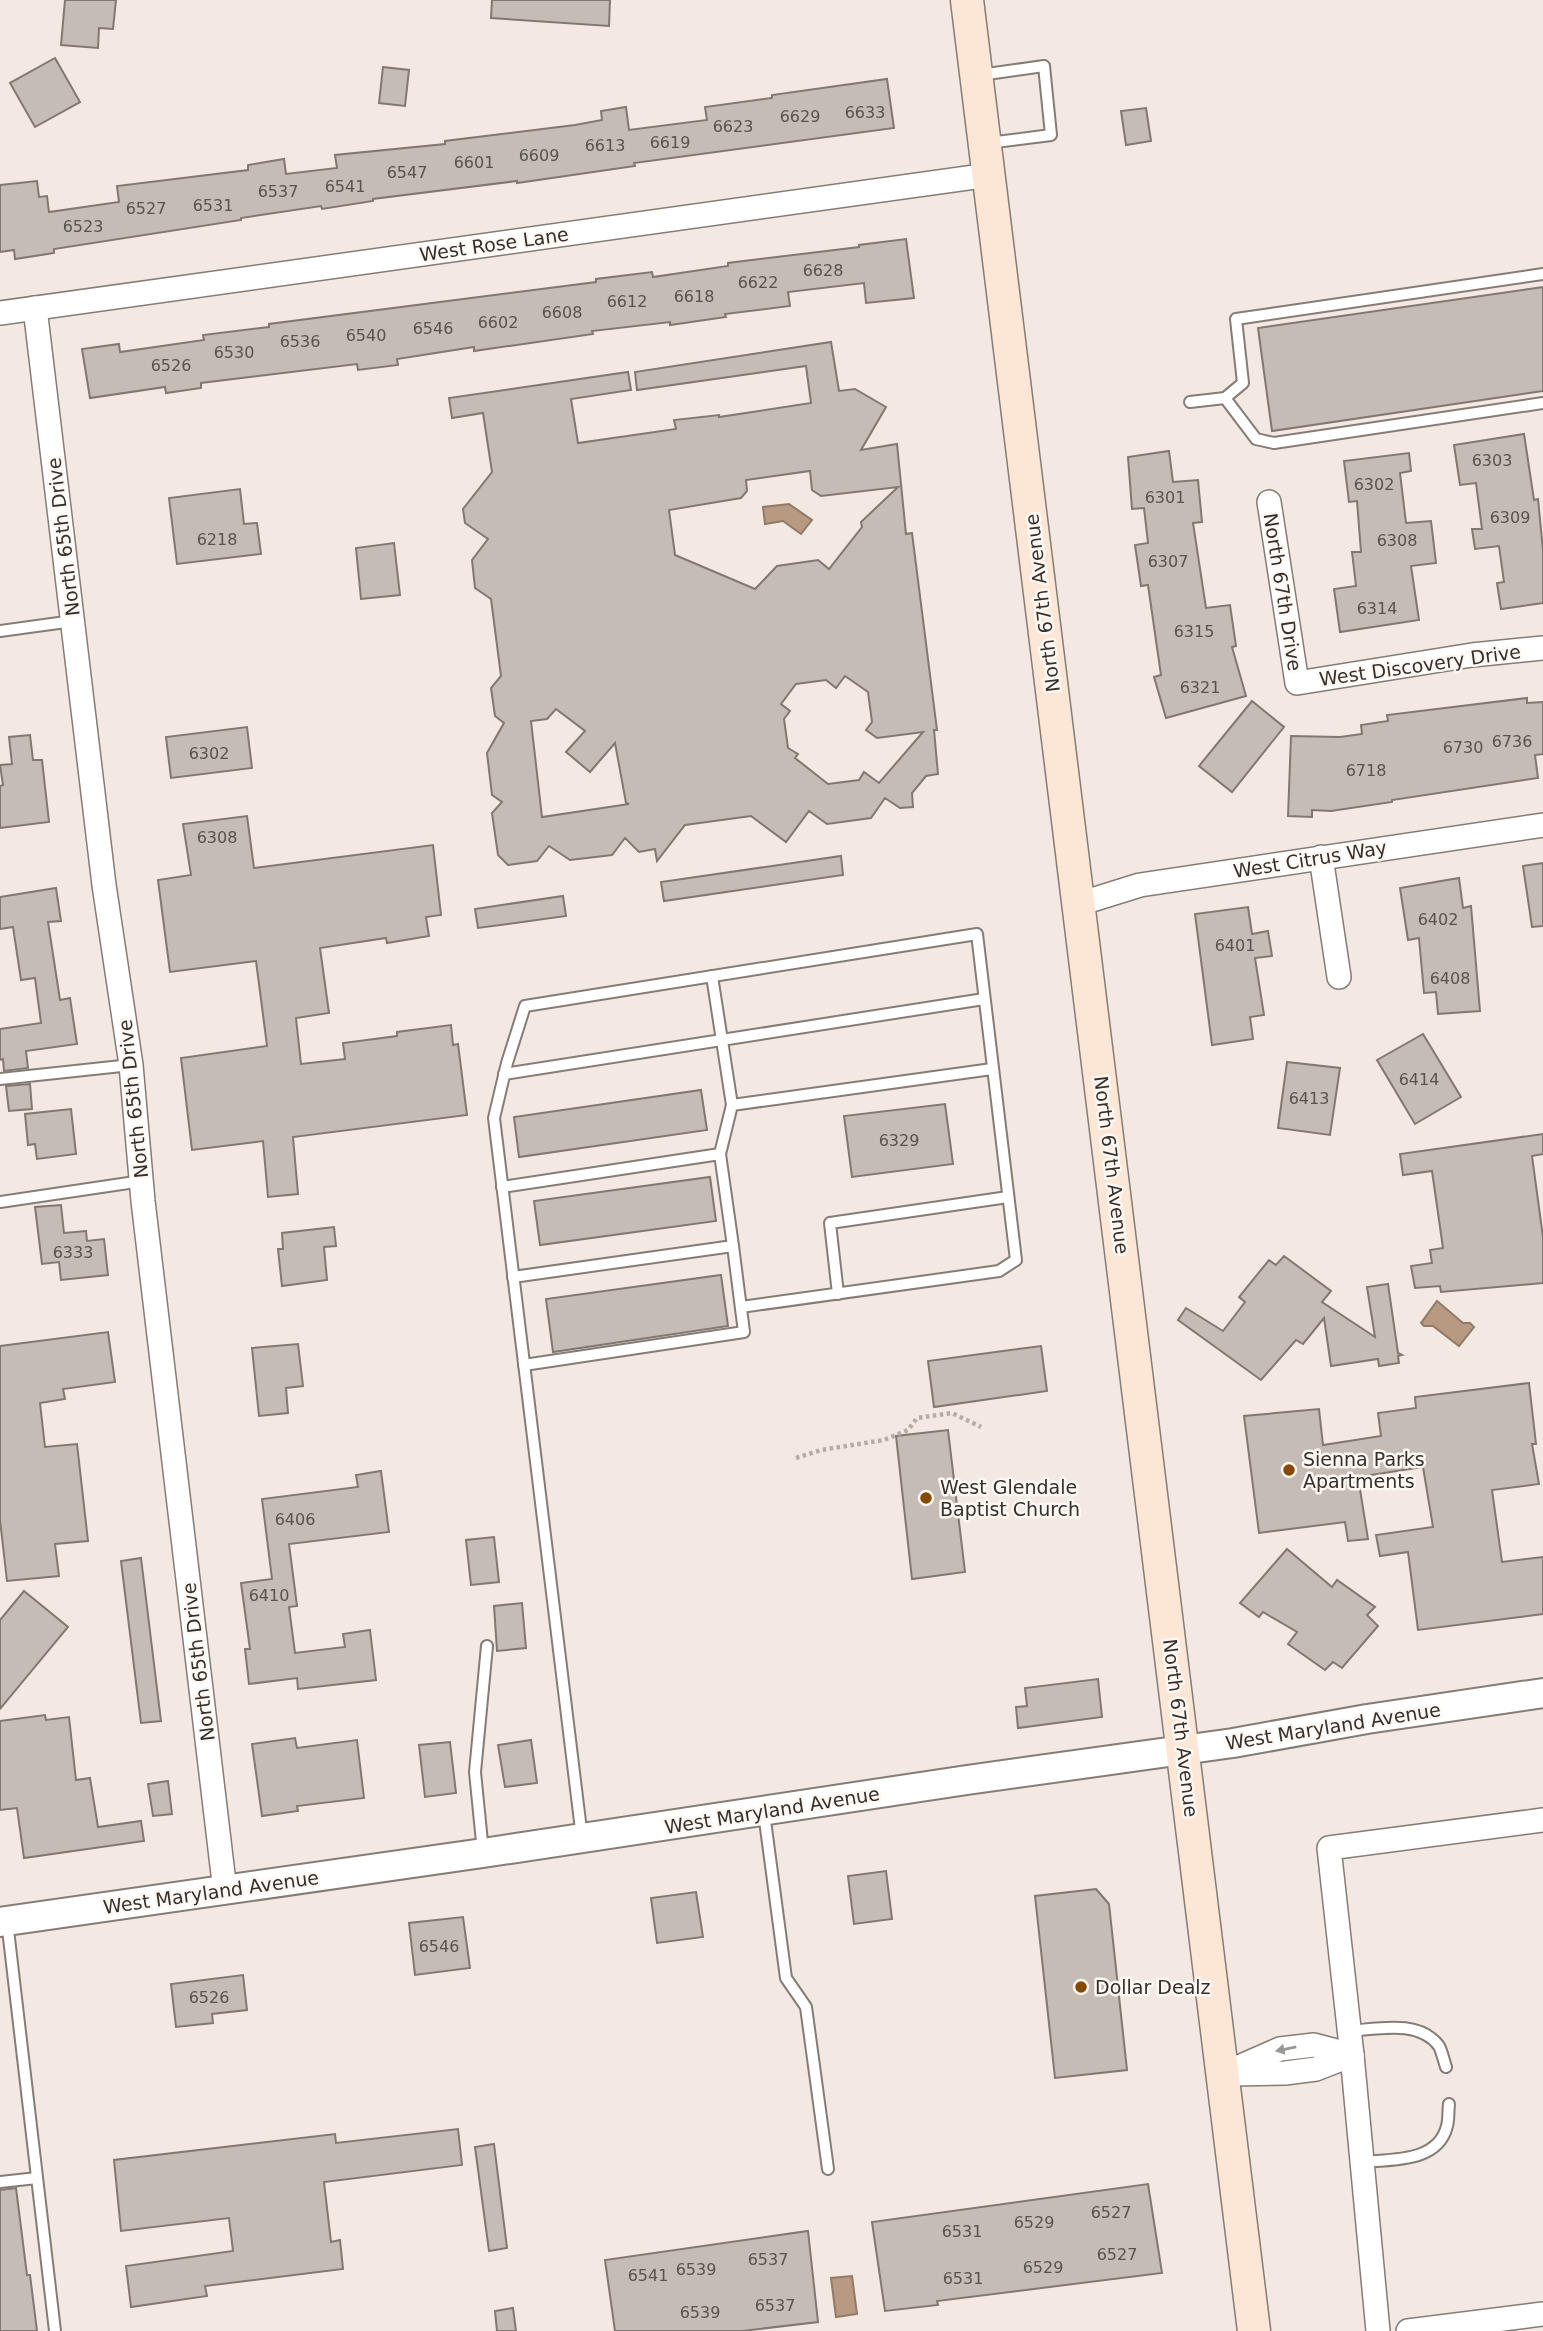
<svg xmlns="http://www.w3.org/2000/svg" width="1543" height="2331" font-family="'DejaVu Sans',sans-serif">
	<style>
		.water { fill: #b89981; stroke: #907a68; stroke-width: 2 }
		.building { fill: #c5bcb5; stroke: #817871; stroke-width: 2; fill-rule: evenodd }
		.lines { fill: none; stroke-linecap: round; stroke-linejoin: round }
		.service-casing { stroke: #857c76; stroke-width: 14 }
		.minor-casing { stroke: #857c76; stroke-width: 26 }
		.tertiary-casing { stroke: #857c76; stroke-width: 32 }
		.secondary-casing { stroke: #857c76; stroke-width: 35 }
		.path { stroke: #b4aca6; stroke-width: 4.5; stroke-dasharray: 3.5 3.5; stroke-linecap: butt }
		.service { stroke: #fff; stroke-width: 10 }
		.minor { stroke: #fff; stroke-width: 23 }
		.tertiary { stroke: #fff; stroke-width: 28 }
		.secondary { stroke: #fce7d6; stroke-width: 32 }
		.oneway { fill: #999896 }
		.poi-dot { fill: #854903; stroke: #fff7f1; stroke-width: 2.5 }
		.labels { text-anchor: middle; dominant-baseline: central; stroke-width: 5; stroke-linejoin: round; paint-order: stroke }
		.number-label { font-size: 16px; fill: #58534f }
		.street-label { font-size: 19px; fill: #33302d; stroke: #fff7f1 }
		.poi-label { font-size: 19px; fill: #33302d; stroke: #fff7f1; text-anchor: start }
	</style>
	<rect width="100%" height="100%" fill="#f3e9e2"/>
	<g class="water">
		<path d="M 789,504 L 812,520 L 801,534 L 783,521 L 765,524 L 763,507 Z"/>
		<path d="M 1437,1301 L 1463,1323 L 1470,1323 L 1474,1327 L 1459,1346 L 1433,1326 L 1424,1326 L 1421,1323 Z"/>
		<path d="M 852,2276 L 857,2314 L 836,2317 L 831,2278 Z"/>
	</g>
	<g class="building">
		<path d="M 65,0 L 116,0 L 113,29 L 99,28 L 98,48 L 61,45 Z"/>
		<path d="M 492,0 L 610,0 L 609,26 L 491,18 Z"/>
		<path d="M 55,58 L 80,102 L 35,127 L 10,83 Z"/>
		<path d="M 383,67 L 409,70 L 405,106 L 379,103 Z"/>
		<path d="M 887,79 L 894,128 L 634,163 L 635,166 L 517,183 L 517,181 L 373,199 L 373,201 L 322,209 L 321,206 L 241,218 L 241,220 L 54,249 L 54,253 L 15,259 L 14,250 L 0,252 L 0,185 L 37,181 L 39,197 L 47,196 L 49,212 L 119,202 L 117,186 L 248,170 L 248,165 L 284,159 L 286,174 L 337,168 L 335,155 L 445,144 L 445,141 L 575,125 L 602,120 L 601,111 L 626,107 L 629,130 L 707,120 L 705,107 L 772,98 L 772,95 Z"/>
		<path d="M 1146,108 L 1151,141 L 1126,145 L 1121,111 Z"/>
		<path d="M 906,239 L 914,298 L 866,303 L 864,283 L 788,292 L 790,306 L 725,314 L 726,317 L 670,325 L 670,322 L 592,331 L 593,334 L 474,351 L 474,347 L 397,359 L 398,365 L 358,370 L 357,364 L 201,383 L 201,388 L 166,393 L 165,387 L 90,398 L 82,349 L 119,344 L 120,352 L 204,340 L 203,335 L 269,327 L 269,324 L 596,282 L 596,279 L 652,272 L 653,277 L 728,266 L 728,263 L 859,247 L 859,245 Z"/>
		<path d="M 1543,287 L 1543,391 L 1272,431 L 1258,328 Z"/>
		<path d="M 831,342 L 839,391 L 855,389 L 886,407 L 861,450 L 897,444 L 906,534 L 912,533 L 937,730 L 934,730 L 938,774 L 926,776 L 912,793 L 913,807 L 900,808 L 885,798 L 871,818 L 827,824 L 809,811 L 786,842 L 751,816 L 685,825 L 657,861 L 655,849 L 639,852 L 625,838 L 612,855 L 570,860 L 549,846 L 537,861 L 508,865 L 498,855 L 492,813 L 502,802 L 492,795 L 487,753 L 504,723 L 495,716 L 491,688 L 501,676 L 491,599 L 475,588 L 472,560 L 488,539 L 465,523 L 463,509 L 492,472 L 483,413 L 452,418 L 449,398 L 628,372 L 631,390 L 571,399 L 578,443 L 676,429 L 674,420 L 719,415 L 719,417 L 811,403 L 806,366 L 637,390 L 635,372 ZM 810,471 L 812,490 L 821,496 L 898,487 L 861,522 L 862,527 L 829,569 L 818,560 L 777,566 L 755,589 L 675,555 L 669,510 L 741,498 L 747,491 L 746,480 ZM 845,676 L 868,692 L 872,722 L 866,730 L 877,738 L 923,732 L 879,783 L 864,772 L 859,780 L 828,784 L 795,758 L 798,754 L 788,748 L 784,719 L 790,711 L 781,704 L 796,684 L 826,680 L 836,688 ZM 556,709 L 585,731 L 566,752 L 590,772 L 615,743 L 626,803 L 629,804 L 542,817 L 531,721 L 547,719 Z"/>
		<path d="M 1524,434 L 1534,500 L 1538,499 L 1543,550 L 1543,603 L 1501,609 L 1497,583 L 1504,582 L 1499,546 L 1475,549 L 1472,529 L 1482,529 L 1476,483 L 1460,485 L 1454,445 Z"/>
		<path d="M 1169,451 L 1173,482 L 1198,480 L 1202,522 L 1193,523 L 1206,608 L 1230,605 L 1236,646 L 1232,647 L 1246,696 L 1166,718 L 1154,677 L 1161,675 L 1148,585 L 1141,586 L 1135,545 L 1148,543 L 1144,508 L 1132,509 L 1128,457 Z"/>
		<path d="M 1409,453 L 1411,471 L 1400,473 L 1406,523 L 1431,521 L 1436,563 L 1411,566 L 1419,620 L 1340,632 L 1334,589 L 1356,586 L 1352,552 L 1361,552 L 1357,501 L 1349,502 L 1344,461 Z"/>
		<path d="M 240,489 L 244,524 L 257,523 L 261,554 L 177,564 L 169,498 Z"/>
		<path d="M 394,543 L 400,595 L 361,599 L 356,548 Z"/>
		<path d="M 1527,698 L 1527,703 L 1543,702 L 1543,754 L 1535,755 L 1538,778 L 1392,800 L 1392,802 L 1331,811 L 1312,810 L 1312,817 L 1288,816 L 1291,736 L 1340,737 L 1362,734 L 1361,725 L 1388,721 L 1387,715 Z"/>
		<path d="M 1252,701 L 1284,727 L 1232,792 L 1199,766 Z"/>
		<path d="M 247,727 L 252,768 L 171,778 L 166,737 Z"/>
		<path d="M 30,735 L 33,760 L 42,760 L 49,822 L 0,828 L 0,786 L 3,785 L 0,765 L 12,764 L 9,737 Z"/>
		<path d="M 247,816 L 254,868 L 433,845 L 441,915 L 426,917 L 429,936 L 387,943 L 386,938 L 320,948 L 329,1013 L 296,1018 L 301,1064 L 345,1059 L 343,1043 L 397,1036 L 397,1032 L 451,1025 L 453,1045 L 458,1044 L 467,1115 L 293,1137 L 298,1194 L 268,1197 L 263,1141 L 192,1150 L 181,1058 L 267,1046 L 262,1007 L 256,961 L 170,972 L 158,880 L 191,875 L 183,824 Z"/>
		<path d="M 841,856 L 843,875 L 664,901 L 661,882 Z"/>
		<path d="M 1543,863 L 1543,926 L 1532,927 L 1523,866 Z"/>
		<path d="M 1459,878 L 1463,908 L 1471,906 L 1480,1011 L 1438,1014 L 1436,992 L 1424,993 L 1419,938 L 1408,940 L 1400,888 Z"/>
		<path d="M 56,888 L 61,921 L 48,922 L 60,1000 L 70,998 L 77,1044 L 26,1051 L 28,1068 L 4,1071 L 3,1059 L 0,1060 L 0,1029 L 41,1023 L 35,978 L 21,980 L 13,927 L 0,929 L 0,897 Z"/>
		<path d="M 563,896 L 566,916 L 478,928 L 475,909 Z"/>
		<path d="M 1248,907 L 1252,934 L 1268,931 L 1272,956 L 1255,958 L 1264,1015 L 1250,1017 L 1253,1039 L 1212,1045 L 1195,914 Z"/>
		<path d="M 1423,1034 L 1461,1097 L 1415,1124 L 1377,1060 Z"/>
		<path d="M 1287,1062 L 1340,1068 L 1330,1135 L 1278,1128 Z"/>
		<path d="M 30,1084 L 32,1109 L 9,1111 L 6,1086 Z"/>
		<path d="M 701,1090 L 707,1130 L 519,1157 L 514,1117 Z"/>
		<path d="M 945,1104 L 953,1164 L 852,1177 L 844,1116 Z"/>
		<path d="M 71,1109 L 76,1154 L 37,1159 L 35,1144 L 28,1145 L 25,1114 Z"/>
		<path d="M 1543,1134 L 1543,1154 L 1532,1156 L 1543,1237 L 1543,1283 L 1441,1292 L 1440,1286 L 1415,1288 L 1411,1266 L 1432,1263 L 1430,1250 L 1443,1248 L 1432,1171 L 1403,1175 L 1400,1154 Z"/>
		<path d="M 710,1177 L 716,1221 L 540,1245 L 534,1201 Z"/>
		<path d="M 61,1205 L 64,1233 L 86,1231 L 87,1241 L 104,1239 L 108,1275 L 61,1280 L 59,1262 L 42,1264 L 35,1207 Z"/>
		<path d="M 334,1227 L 336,1246 L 324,1247 L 327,1280 L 282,1286 L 278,1249 L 283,1249 L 282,1233 Z"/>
		<path d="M 1284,1256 L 1331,1291 L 1322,1302 L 1375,1337 L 1367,1287 L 1388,1284 L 1398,1353 L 1402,1355 L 1398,1356 L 1399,1363 L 1379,1366 L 1378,1359 L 1331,1366 L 1324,1318 L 1303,1344 L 1296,1340 L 1261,1380 L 1178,1320 L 1186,1308 L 1223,1331 L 1245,1302 L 1239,1297 L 1269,1260 L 1276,1265 Z"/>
		<path d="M 721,1275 L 728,1326 L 553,1352 L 546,1299 Z"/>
		<path d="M 108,1332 L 115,1382 L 63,1389 L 65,1399 L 40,1403 L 45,1447 L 77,1444 L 88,1541 L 55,1544 L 59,1576 L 7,1581 L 0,1520 L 0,1346 Z"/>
		<path d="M 298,1344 L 303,1386 L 286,1388 L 288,1413 L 259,1416 L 252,1348 Z"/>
		<path d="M 1041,1346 L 1047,1391 L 934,1407 L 928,1361 Z"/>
		<path d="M 1529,1383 L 1536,1444 L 1532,1444 L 1539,1484 L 1492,1490 L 1502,1562 L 1543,1557 L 1543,1614 L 1418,1630 L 1408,1552 L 1380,1556 L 1376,1535 L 1433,1527 L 1423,1467 L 1358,1477 L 1368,1539 L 1348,1541 L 1345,1522 L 1259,1533 L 1244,1416 L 1319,1409 L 1323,1445 L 1381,1436 L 1378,1413 L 1416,1408 L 1415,1397 Z"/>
		<path d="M 948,1430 L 965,1572 L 912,1579 L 896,1436 Z"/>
		<path d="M 381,1471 L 389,1532 L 289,1544 L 297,1606 L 289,1607 L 295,1653 L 345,1647 L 343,1634 L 370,1630 L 376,1680 L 298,1689 L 297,1678 L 249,1684 L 245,1649 L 250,1649 L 241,1583 L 272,1579 L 262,1499 L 358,1487 L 356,1475 Z"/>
		<path d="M 494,1537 L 499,1582 L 471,1585 L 466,1540 Z"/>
		<path d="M 1287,1549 L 1332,1587 L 1337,1580 L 1375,1607 L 1367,1615 L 1378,1626 L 1342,1668 L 1333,1662 L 1325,1670 L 1288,1644 L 1297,1632 L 1263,1612 L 1259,1617 L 1240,1603 Z"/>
		<path d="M 141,1558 L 161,1721 L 141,1723 L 121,1561 Z"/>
		<path d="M 24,1591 L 68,1627 L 0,1709 L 0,1620 Z"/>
		<path d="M 522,1603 L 526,1648 L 497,1651 L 494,1606 Z"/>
		<path d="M 1098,1679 L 1102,1717 L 1018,1728 L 1016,1707 L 1027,1706 L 1025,1688 Z"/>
		<path d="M 45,1715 L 46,1720 L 69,1717 L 76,1780 L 90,1778 L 98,1827 L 141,1821 L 144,1841 L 24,1858 L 17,1808 L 0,1810 L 0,1721 Z"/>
		<path d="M 295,1738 L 297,1748 L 357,1740 L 364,1798 L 297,1806 L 298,1811 L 262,1816 L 252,1744 Z"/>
		<path d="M 531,1740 L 537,1783 L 505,1787 L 498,1745 Z"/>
		<path d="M 450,1742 L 456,1793 L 425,1797 L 419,1745 Z"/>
		<path d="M 168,1781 L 172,1814 L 153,1816 L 148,1784 Z"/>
		<path d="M 886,1871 L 892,1919 L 854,1924 L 848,1876 Z"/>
		<path d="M 1096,1889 L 1109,1904 L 1127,2070 L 1055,2078 L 1035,1896 Z"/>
		<path d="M 696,1892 L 703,1937 L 657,1943 L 651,1898 Z"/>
		<path d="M 463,1917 L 470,1968 L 415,1975 L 409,1923 Z"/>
		<path d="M 243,1975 L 247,2010 L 212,2014 L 213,2023 L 176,2027 L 171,1984 Z"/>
		<path d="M 458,2129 L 462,2165 L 324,2182 L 331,2242 L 340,2240 L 343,2269 L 205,2286 L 207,2296 L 131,2307 L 126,2266 L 233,2251 L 229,2218 L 121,2231 L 114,2160 L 335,2134 L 336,2143 Z"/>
		<path d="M 494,2144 L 507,2248 L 489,2251 L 475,2147 Z"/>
		<path d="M 1148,2184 L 1162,2273 L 937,2301 L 938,2305 L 885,2311 L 872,2222 Z"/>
		<path d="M 16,2188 L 27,2275 L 30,2275 L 37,2331 L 0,2331 L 0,2190 Z"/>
		<path d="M 808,2231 L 818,2322 L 742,2331 L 615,2331 L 605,2260 Z"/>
		<path d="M 513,2308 L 516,2331 L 497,2331 L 495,2311 Z"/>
	</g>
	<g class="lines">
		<defs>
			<g id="service">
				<path d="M 980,75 L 1044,66 L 1051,135 L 988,143"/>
				<path d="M 1543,274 L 1236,319 L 1243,383 L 1225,398 L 1256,439 L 1274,443 L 1543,403"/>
				<path d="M 1190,402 L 1225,398"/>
				<path d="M 0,631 L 73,621"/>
				<path d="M 712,976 L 732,1105"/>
				<path d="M 504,1074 L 984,999"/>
				<path d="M 0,1079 L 131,1065"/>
				<path d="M 720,1154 L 732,1105 L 992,1069"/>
				<path d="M 502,1187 L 720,1154 L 733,1246"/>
				<path d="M 0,1202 L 142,1181"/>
				<path d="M 513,1277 L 733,1246 L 744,1332 L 524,1365"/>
				<path d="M 838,1294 L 830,1223 L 1008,1197"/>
				<path d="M 764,1813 L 786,1978 L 806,2007 L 828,2169"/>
				<path d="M 582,1838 L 494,1118 L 507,1063 L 525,1006 L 977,934 L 1016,1260 L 999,1271 L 741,1307"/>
				<path d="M 483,1852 L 475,1772 L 487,1646"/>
				<path d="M 7,1921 L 55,2331"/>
				<path d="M 1349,2031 C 1378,2029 1419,2019 1439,2046 C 1442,2052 1444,2061 1446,2067"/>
				<path d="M 1362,2162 C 1391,2159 1438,2163 1447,2126 C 1449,2119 1448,2111 1449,2104"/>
				<path d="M 0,2182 L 37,2178"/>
			</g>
			<g id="minor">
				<path d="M 35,308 L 104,885 L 131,1065 L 143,1201 L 225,1891"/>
				<path d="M 0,313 L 989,175"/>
				<path d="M 1269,502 L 1297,683 L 1472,655 L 1543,648"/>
				<path d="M 1321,857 L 1339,977"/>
				<path d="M 1079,904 L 1140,885 L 1543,825"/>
				<path d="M 1223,2074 L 1280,2049 L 1314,2045 L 1352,2055"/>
				<path d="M 1232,2074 L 1285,2073 L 1316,2069 L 1352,2055"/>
				<path d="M 1378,2331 L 1352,2055 L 1329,1848 L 1543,1820"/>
				<path d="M 1408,2331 L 1543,2314"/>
			</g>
			<path id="tertiary" d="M 0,1922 L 483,1853 L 967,1780 L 1233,1743 L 1367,1719 L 1543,1693"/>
			<path id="secondary" d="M 967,0 L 1254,2331"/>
		</defs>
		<use href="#service" class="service-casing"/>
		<use href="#minor" class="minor-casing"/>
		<use href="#tertiary" class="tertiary-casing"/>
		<use href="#secondary" class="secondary-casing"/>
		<path class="path" d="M 796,1458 L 821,1450 L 884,1440 L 908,1430 L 917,1418 L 952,1413 L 981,1427"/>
		<use href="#service" class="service"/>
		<use href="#minor" class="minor"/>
		<use href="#tertiary" class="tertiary"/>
		<use href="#secondary" class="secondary"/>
	</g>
	<defs><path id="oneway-solid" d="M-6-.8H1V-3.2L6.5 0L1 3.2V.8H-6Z" transform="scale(1.75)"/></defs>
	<use class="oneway" href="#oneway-solid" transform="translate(1286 2049) rotate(169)"/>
	<g class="poi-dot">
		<circle cx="1289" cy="1470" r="7"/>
		<circle cx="926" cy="1498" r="7"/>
		<circle cx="1081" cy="1987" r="7"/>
	</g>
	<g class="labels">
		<g class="number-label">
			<text x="865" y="112">6633</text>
			<text x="800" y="116">6629</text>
			<text x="733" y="126">6623</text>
			<text x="670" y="142">6619</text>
			<text x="605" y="145">6613</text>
			<text x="539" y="155">6609</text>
			<text x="474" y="162">6601</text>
			<text x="407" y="172">6547</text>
			<text x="345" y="186">6541</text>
			<text x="278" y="191">6537</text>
			<text x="213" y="205">6531</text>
			<text x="146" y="208">6527</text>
			<text x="83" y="226">6523</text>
			<text x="823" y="270">6628</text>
			<text x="758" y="282">6622</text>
			<text x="694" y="296">6618</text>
			<text x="627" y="301">6612</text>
			<text x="562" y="312">6608</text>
			<text x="498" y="322">6602</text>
			<text x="433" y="328">6546</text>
			<text x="366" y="335">6540</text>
			<text x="300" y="341">6536</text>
			<text x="234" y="352">6530</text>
			<text x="171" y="365">6526</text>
			<text x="1492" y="460">6303</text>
			<text x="1374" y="484">6302</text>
			<text x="1165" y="497">6301</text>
			<text x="1510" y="517">6309</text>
			<text x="217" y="539">6218</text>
			<text x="1397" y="540">6308</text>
			<text x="1168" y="561">6307</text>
			<text x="1377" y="608">6314</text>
			<text x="1194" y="631">6315</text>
			<text x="1200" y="687">6321</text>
			<text x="1512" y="741">6736</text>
			<text x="1463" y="747">6730</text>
			<text x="209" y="753">6302</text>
			<text x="1366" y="770">6718</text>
			<text x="217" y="837">6308</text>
			<text x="1438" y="919">6402</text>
			<text x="1235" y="945">6401</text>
			<text x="1450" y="978">6408</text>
			<text x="1419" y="1079">6414</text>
			<text x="1309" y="1098">6413</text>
			<text x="899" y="1140">6329</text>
			<text x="73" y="1252">6333</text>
			<text x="295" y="1519">6406</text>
			<text x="269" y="1595">6410</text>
			<text x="439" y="1946">6546</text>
			<text x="209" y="1997">6526</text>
			<text x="1111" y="2212">6527</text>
			<text x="1034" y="2222">6529</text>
			<text x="962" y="2231">6531</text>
			<text x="1117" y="2254">6527</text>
			<text x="768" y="2259">6537</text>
			<text x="1043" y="2267">6529</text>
			<text x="696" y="2269">6539</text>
			<text x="648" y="2275">6541</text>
			<text x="963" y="2278">6531</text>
			<text x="775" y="2305">6537</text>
			<text x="700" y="2312">6539</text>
		</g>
		<g class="street-label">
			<text transform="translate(494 244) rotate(-8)">West Rose Lane</text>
			<text transform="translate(63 537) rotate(-97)">North 65th Drive</text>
			<text transform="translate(1283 592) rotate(81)">North 67th Drive</text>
			<text transform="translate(1042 603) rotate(-97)">North 67th Avenue</text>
			<text transform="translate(1420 665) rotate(-8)">West Discovery Drive</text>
			<text transform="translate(1310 859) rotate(-9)">West Citrus Way</text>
			<text transform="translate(133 1099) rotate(-96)">North 65th Drive</text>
			<text transform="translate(1112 1165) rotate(83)">North 67th Avenue</text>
			<text transform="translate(198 1662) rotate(-97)">North 65th Drive</text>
			<text transform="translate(1333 1726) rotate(-9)">West Maryland Avenue</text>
			<text transform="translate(1181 1728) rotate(83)">North 67th Avenue</text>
			<text transform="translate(772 1810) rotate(-9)">West Maryland Avenue</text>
			<text transform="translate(211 1892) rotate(-8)">West Maryland Avenue</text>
		</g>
		<g class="poi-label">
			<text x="1303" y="1459">Sienna Parks<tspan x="1303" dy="22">Apartments</tspan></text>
			<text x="940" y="1487">West Glendale<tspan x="940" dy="22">Baptist Church</tspan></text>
			<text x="1095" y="1987">Dollar Dealz</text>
		</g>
	</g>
</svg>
